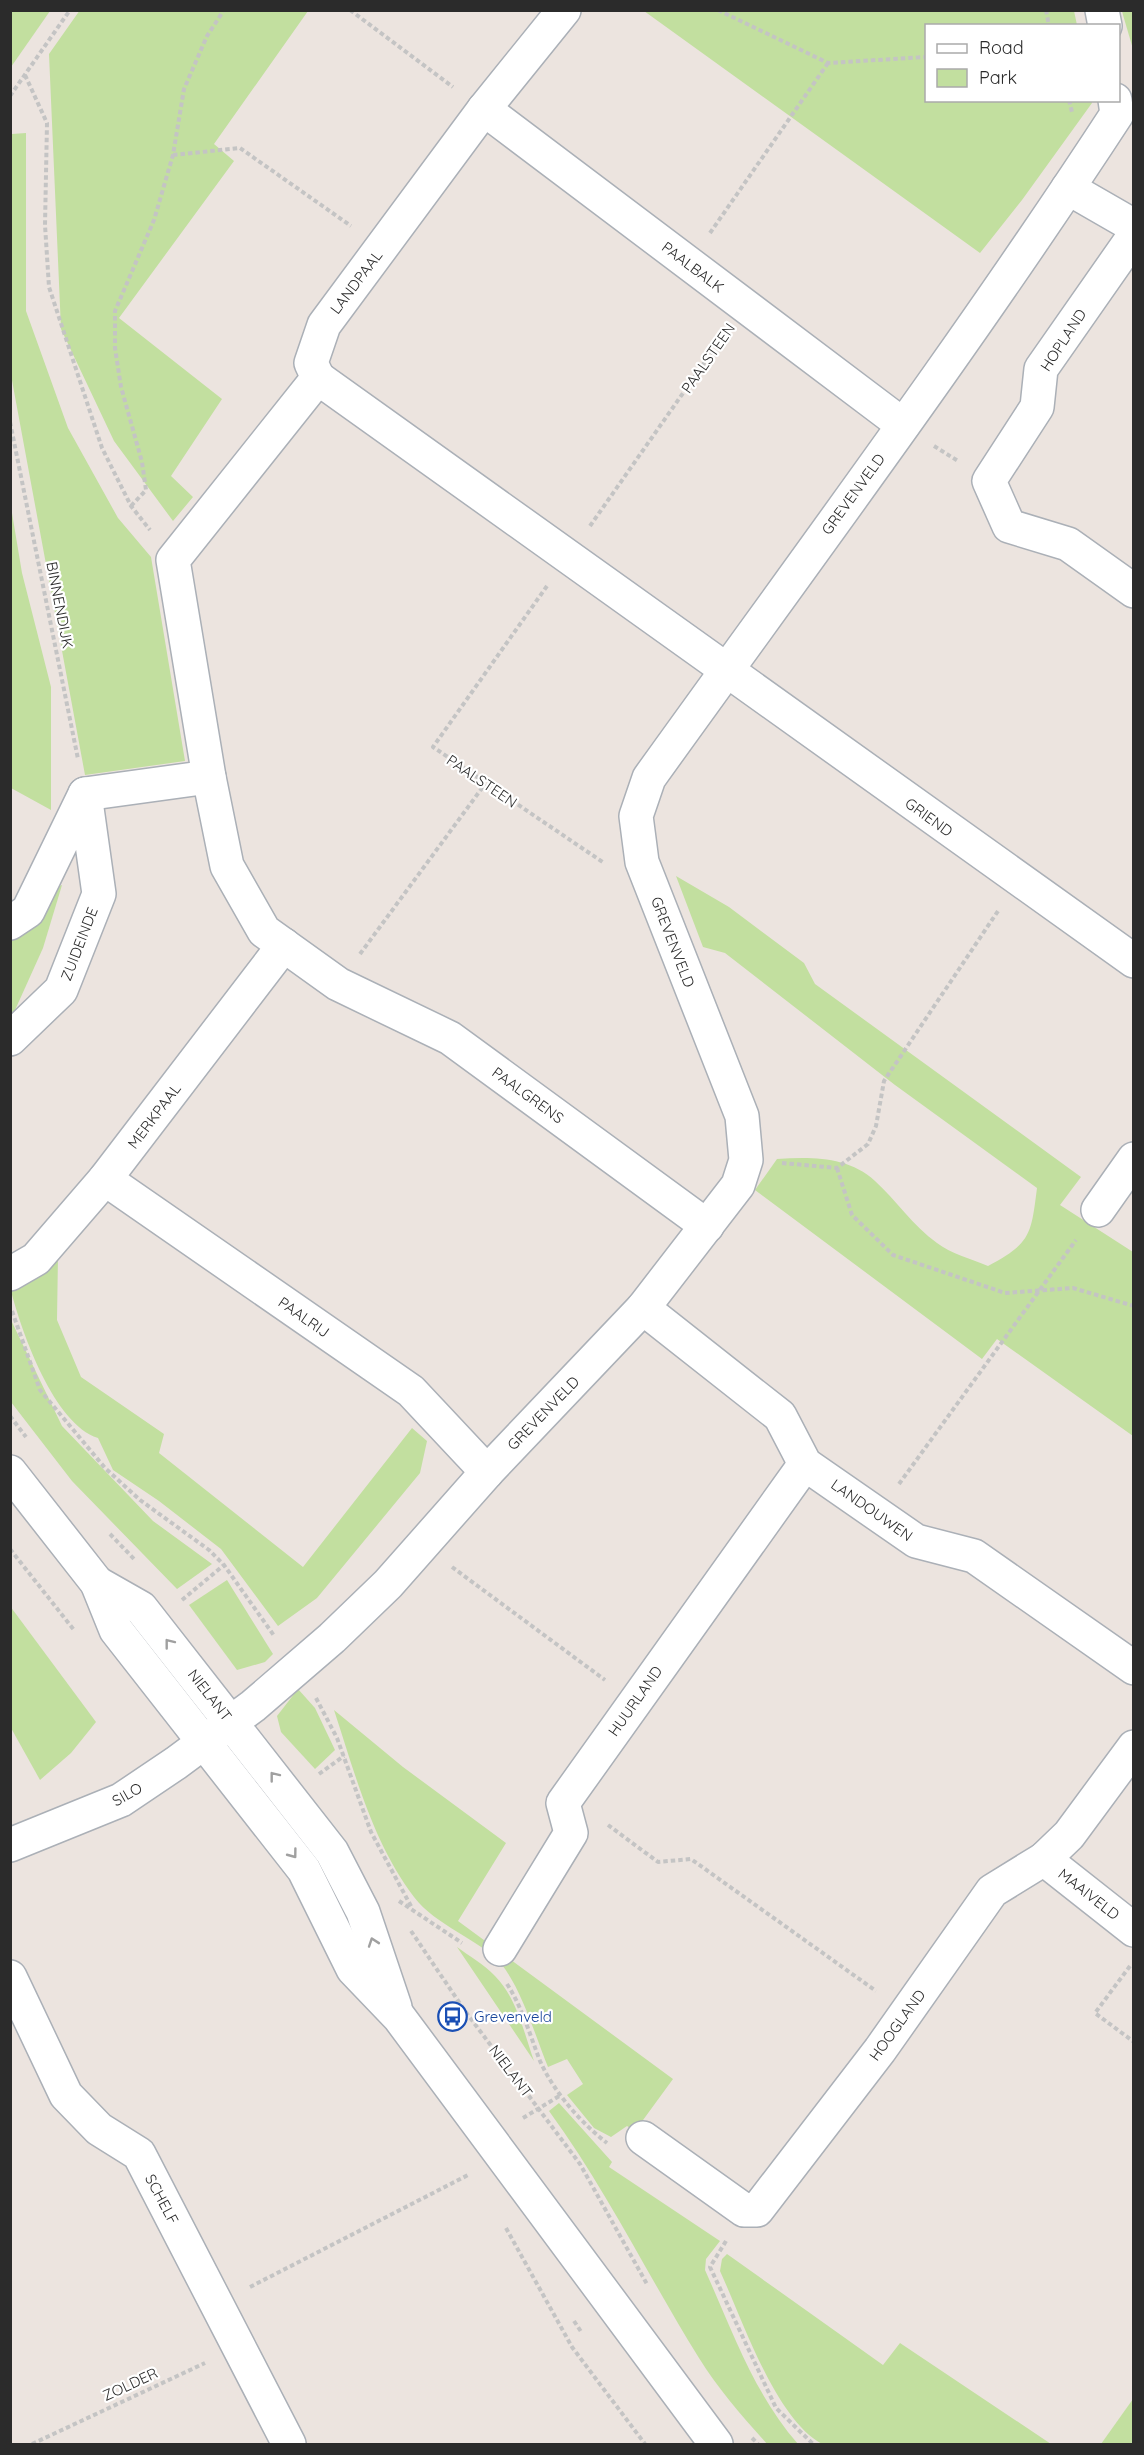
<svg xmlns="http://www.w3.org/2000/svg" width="1144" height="2455" font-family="Quicksand,sans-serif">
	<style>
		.green { fill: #c2df9f }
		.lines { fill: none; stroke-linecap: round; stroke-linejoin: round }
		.minor-casing { stroke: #abb0b7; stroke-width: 36 }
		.path { stroke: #c4c4c4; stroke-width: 4; stroke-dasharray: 4.5 3; stroke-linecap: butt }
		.minor { stroke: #fff; stroke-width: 33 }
		.oneway { stroke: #a0a0a0 }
		.labels { text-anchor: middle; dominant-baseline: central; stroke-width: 4.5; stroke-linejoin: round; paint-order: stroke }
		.street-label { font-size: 15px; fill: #2b2b2b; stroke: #fff }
		.transit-label { font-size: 15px; fill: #164399; stroke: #fff; text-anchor: start }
	</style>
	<rect width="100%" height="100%" fill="#ece4df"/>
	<g class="green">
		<path d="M 11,10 L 50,11 L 11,67 L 10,11 Z"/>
		<path d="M 80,10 L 308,11 L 214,144 L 234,161 L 119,318 L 222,399 L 171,476 L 193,497 L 173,521 L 114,441 L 61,329 L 49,54 Z"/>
		<path d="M 644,11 L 1074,11 L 1077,25 L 926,26 L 926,100 L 1091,100 L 1092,103 L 1022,200 L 980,253 Z"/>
		<path d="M 1122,11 L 1133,11 L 1133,49 L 1123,15 Z"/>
		<path d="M 26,133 L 26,311 L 68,428 L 118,518 L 151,557 L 185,761 L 85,775 L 11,375 L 11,143 L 12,134 Z"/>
		<path d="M 11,507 L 22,573 L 51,687 L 51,810 L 11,788 Z"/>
		<path d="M 676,876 L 729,907 L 804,963 L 815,984 L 1081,1177 L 1060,1205 L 1133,1252 L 1133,1436 L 997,1339 L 982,1359 L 755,1190 L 777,1159 C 811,1157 848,1156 875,1181 C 896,1200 913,1226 937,1243 C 951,1254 972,1259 988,1266 C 1031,1243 1031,1235 1037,1188 L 895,1085 L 725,953 L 703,947 Z"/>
		<path d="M 62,885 L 43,948 L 11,1019 L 11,922 L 41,893 Z"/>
		<path d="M 58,1255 L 57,1320 L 81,1377 L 164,1434 L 159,1453 L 303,1567 L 412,1428 L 427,1441 L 420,1473 L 317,1598 L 278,1626 L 221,1549 L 159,1501 L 113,1470 L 98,1438 C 54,1424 22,1333 11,1291 Z"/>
		<path d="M 10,1318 L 62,1426 L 153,1521 L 212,1564 L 177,1589 L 72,1481 L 11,1402 Z"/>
		<path d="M 227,1580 L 273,1654 L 265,1662 L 237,1670 L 189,1605 Z"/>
		<path d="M 10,1606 L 96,1722 L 71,1753 L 40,1780 L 11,1728 Z"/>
		<path d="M 298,1689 L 315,1708 L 335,1750 L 315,1769 L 281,1732 L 277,1716 Z"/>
		<path d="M 334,1710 L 403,1767 L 506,1843 L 458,1921 L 673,2079 L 635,2131 L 627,2126 L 611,2137 L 594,2128 L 567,2095 L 583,2084 L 567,2059 L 548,2067 C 536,2038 521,1987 501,1964 C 479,1939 436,1926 414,1897 C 373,1843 355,1774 334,1710 Z"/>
		<path d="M 457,1947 C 469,1956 484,1964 495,1976 C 517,1998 524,2033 534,2061 Z"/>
		<path d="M 559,2103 L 612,2162 L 609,2167 L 720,2241 L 706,2259 L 705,2270 C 732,2330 754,2394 798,2444 L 767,2444 C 743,2417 718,2389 699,2358 C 648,2276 606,2189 549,2111 Z"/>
		<path d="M 727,2254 L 883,2365 L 900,2343 L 1051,2444 L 822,2444 C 775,2418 743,2321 720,2271 L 722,2259 Z"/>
		<path d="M 1133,2399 L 1133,2444 L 1101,2444 Z"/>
	</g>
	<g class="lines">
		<defs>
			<g id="minor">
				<path d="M 564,10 L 484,109 L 324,325 L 311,363 L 318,378 L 173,560 L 209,777 L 227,866 L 264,931 L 338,984 L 450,1038 L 707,1226"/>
				<path d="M 1102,10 L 1105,26"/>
				<path d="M 484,109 L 903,425"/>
				<path d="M 1068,188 L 1134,226"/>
				<path d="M 1134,236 L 1041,369 L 1037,407 L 989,481 L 1009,526 L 1068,544 L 1134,591"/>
				<path d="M 318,378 L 1134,961"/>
				<path d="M 85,794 L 209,777"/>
				<path d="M 10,923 L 28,911 L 85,794 L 99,894 L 61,990 L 10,1039"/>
				<path d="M 105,1179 L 411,1391 L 487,1472"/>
				<path d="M 1098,1210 L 1134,1159"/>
				<path d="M 10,1274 L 36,1259 L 105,1179 L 284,945"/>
				<path d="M 643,1308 L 780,1416 L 805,1464 L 916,1541 L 974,1556 L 1134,1668"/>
				<path d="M 10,1472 L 97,1583 L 116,1630 L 304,1870 L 353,1969 L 399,2017 L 716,2444"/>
				<path d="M 97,1583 L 141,1608 L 332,1852 L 363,1912 L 395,2007"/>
				<path d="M 10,1845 L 121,1800 L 176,1763 L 253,1706 L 332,1638 L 388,1584 L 487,1472 L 643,1308 L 738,1185 L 746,1160 L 742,1116 L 642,862 L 636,816 L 649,778 C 807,558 969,341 1117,114 L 1115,100"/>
				<path d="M 1044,1859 L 1134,1930"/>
				<path d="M 500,1949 L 571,1833 L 563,1803 L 805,1464"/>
				<path d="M 10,1977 L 66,2095 L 99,2129 L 139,2154 L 289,2444"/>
				<path d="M 643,2138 L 744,2210 L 757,2210 L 880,2050 L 992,1891 L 1044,1859 L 1069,1835 L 1134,1747"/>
			</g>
		</defs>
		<use href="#minor" class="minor-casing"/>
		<g class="path">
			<path d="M 350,10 L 453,87"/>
			<path d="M 718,10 L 828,63 L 926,57"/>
			<path d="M 1046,10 L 1049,26"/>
			<path d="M 25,75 L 47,123 L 45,225 L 49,287 L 102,448 L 131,506 L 150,530"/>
			<path d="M 10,96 L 70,10"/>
			<path d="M 1069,100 L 1072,112"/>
			<path d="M 173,155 L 240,148 L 351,226"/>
			<path d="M 710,233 L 828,63"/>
			<path d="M 10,422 L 78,759"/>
			<path d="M 934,446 L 958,461"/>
			<path d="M 131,506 L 146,490 L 142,462 L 121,387 L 115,348 L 115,311 L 154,220 L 173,155 L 184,89 L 207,36 L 224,10"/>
			<path d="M 590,526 L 723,336"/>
			<path d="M 547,586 L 433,747 L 604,863"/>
			<path d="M 360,954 L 485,784"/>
			<path d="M 782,1163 L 837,1168 L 868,1144 L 876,1126 L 884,1081 L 998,911"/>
			<path d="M 837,1168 L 852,1215 L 893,1255 L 1005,1293 L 1073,1288 L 1134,1306"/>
			<path d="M 12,1311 L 40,1390 L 105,1468 L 140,1500 L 209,1550 L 224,1565 L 275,1637"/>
			<path d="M 10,1416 L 26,1437"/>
			<path d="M 899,1484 L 1076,1240"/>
			<path d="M 110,1534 L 134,1559"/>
			<path d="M 10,1549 L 74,1630"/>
			<path d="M 452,1567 L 605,1680"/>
			<path d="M 182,1600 L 224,1565"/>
			<path d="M 316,1698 L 337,1738 L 371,1832 L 412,1908"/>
			<path d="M 319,1774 L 344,1756"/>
			<path d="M 608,1825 L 658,1862 L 691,1859 L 876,1991"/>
			<path d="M 399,1901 L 462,1943"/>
			<path d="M 411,1931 L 465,2011 L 580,2164 L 648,2286"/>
			<path d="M 1130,1966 L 1095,2013 L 1134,2042"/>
			<path d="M 507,1984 C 522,2007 530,2035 540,2061 C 554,2092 580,2122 607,2143"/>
			<path d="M 523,2118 L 561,2095"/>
			<path d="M 506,2228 L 572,2347 L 645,2444"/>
			<path d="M 726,2241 L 710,2267 L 776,2408 L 813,2444"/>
			<path d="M 250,2287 L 470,2174"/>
			<path d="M 574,2321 L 582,2333"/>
			<path d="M 752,2438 L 758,2444"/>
			<path d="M 32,2444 L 205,2363"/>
		</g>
		<use href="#minor" class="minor"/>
	</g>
	<defs><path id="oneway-chevron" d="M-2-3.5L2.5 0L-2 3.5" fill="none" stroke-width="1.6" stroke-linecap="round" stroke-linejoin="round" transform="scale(1.5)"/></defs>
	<g class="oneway">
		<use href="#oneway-chevron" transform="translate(169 1643) rotate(-128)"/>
		<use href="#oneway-chevron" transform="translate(274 1776) rotate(-128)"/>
		<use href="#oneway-chevron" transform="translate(293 1854) rotate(53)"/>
		<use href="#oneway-chevron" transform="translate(373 1942) rotate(-109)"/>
	</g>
	<defs>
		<symbol id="bus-ring" viewBox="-11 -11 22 22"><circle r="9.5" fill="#fff" stroke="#1a4fb4" stroke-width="1.5"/><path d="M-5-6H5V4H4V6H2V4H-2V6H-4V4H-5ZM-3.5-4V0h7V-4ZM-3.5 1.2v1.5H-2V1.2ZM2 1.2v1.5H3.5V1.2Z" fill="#1a4fb4"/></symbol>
	</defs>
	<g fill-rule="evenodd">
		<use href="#bus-ring" x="436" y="2000" width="33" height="33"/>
	</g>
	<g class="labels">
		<g class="street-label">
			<text transform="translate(693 267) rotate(37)">PAALBALK</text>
			<text transform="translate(356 282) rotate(-53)">LANDPAAL</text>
			<text transform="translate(1063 340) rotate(-57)">HOPLAND</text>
			<text transform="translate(708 358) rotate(-55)">PAALSTEEN</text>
			<text transform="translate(853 494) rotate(-54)">GREVENVELD</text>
			<text transform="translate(60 605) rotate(79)">BINNENDIJK</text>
			<text transform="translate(482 781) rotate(34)">PAALSTEEN</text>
			<text transform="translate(929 817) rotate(36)">GRIEND</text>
			<text transform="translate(673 942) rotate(69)">GREVENVELD</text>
			<text transform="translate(79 944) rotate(-69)">ZUIDEINDE</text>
			<text transform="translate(528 1095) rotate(36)">PAALGRENS</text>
			<text transform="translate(154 1116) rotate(-53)">MERKPAAL</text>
			<text transform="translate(304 1317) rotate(35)">PAALRIJ</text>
			<text transform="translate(543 1413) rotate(-46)">GREVENVELD</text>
			<text transform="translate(872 1510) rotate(35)">LANDOUWEN</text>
			<text transform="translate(210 1695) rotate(52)">NIELANT</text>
			<text transform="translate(635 1701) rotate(-55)">HUURLAND</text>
			<text transform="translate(127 1794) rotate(-30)">SILO</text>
			<text transform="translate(1089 1894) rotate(38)">MAAIVELD</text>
			<text transform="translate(897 2025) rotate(-54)">HOOGLAND</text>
			<text transform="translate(511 2071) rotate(53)">NIELANT</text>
			<text transform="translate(162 2199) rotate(62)">SCHELF</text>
			<text transform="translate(130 2384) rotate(-25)">ZOLDER</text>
		</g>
		<g class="transit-label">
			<text x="474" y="2016">Grevenveld</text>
		</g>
	</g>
	<rect width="1144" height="2455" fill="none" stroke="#2b2b2b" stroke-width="24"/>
	<rect x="925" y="24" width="195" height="78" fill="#ffffff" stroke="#aaaaaa" stroke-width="1.5"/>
	<rect x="937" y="44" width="30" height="9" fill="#ffffff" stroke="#aaaaaa" stroke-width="1.5"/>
	<text x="979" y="54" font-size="18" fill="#2b2b2b">Road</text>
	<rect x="937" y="69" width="30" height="18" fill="#c2df9f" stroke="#aaaaaa" stroke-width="1.5"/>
	<text x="979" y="84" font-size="18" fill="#2b2b2b">Park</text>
</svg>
